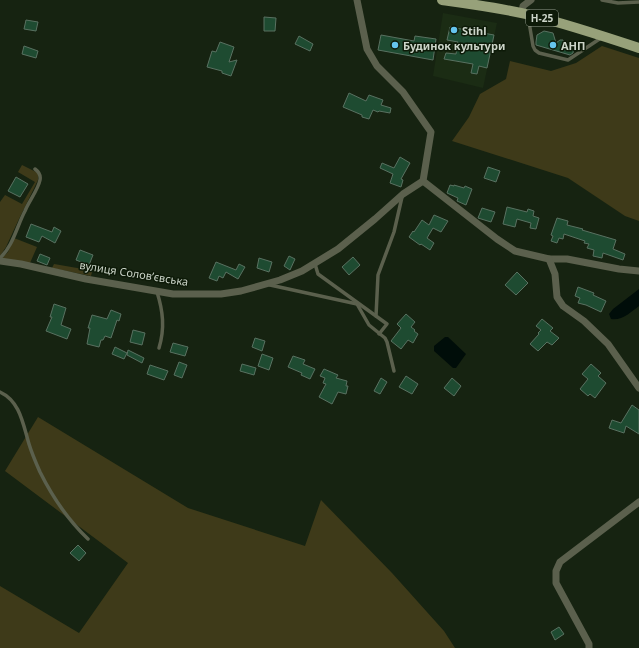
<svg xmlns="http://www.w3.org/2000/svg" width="639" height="648" font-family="'Noto Sans',sans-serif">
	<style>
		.built { fill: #1b2c14 }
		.green { fill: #3e3a19 }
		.water { fill: #000d09 }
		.building { fill: #1e4b31; stroke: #597161 }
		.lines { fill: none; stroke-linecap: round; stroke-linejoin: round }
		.lane { stroke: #5b604d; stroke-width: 3.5 }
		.street { stroke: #5b604d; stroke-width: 7 }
		.primary { stroke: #97a17a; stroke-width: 10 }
		.poi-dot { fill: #65c5ee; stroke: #0d1a08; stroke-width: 1.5 }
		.labels { text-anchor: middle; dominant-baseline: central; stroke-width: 3; stroke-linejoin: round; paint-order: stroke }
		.shield { fill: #0d1a08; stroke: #939d8f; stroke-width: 1 }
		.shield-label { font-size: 10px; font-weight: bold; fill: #ccd5c9 }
		.poi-label { font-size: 11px; font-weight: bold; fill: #ccd5c9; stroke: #0d1a08; text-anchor: start }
		.street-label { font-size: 11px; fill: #ccd5c9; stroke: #0d1a08 }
	</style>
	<rect width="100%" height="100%" fill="#162311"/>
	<path class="built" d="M 443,13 L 497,23 L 483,88 L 433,76 Z"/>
	<g class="green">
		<path d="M 602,46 L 639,58 L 639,221 L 625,216 L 568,178 L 452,141 L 469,117 L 480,94 L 506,79 L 510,61 L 551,71 L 576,63 Z"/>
		<path d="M 22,165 L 38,173 L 38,180 L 18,221 L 6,247 L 0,256 L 0,202 L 5,195 L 22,204 L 35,182 L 18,172 Z"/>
		<path d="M 14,238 L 37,247 L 30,263 L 1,259 L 8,252 Z"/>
		<path d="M 54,264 L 83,269 L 92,272 L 91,276 L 52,268 Z"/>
		<path d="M 38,417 L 188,508 L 305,546 L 321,500 L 392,573 L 444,631 L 455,648 L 0,648 L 0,586 L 79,633 L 128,563 L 5,471 Z"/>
	</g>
	<g class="water">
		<path d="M 639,289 L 639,306 C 631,312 622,321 611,319 L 609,314 L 613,309 Z"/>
		<path d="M 445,337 L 448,337 L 466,354 L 456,368 L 453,368 L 434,351 L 434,346 Z"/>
	</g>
	<g class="building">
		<path d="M 264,17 L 276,18 L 275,31 L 264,31 Z"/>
		<path d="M 26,20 L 38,22 L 36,31 L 24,29 Z"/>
		<path d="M 450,27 L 494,35 L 487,68 L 479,66 L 477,74 L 471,73 L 473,64 L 444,59 L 446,53 L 456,54 L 458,42 L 447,40 Z"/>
		<path d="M 544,31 L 553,33 L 556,43 L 560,40 L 563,40 L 564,43 L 573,46 L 574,48 L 573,53 L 570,55 L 536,45 L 536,42 L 537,35 Z"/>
		<path d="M 381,35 L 414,41 L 415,36 L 436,39 L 433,60 L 378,50 Z"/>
		<path d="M 299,36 L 313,44 L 310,51 L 295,44 Z"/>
		<path d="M 220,42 L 234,47 L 229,62 L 237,60 L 231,76 L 222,73 L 222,71 L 207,67 L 212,51 L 216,52 Z"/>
		<path d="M 24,46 L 38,51 L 36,58 L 22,54 Z"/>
		<path d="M 349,93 L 366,101 L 369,95 L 383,100 L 381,105 L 391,108 L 390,113 L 379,111 L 378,112 L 373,110 L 369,119 L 362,117 L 362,115 L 343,107 Z"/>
		<path d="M 400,157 L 410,163 L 401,179 L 403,180 L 401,187 L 390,183 L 393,174 L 380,168 L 382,163 L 394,168 Z"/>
		<path d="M 488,167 L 500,171 L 496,182 L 484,178 Z"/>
		<path d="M 16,177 L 28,184 L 20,197 L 8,191 Z"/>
		<path d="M 450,185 L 454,186 L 454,185 L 464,188 L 465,186 L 472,189 L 466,205 L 457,201 L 458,198 L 447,193 Z"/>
		<path d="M 507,207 L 527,212 L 528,209 L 534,211 L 533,216 L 539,218 L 536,229 L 530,228 L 531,223 L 517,219 L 515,227 L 503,224 Z"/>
		<path d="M 482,208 L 495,212 L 491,222 L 478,218 Z"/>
		<path d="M 434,215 L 448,221 L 441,232 L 433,228 L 427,238 L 434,243 L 430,250 L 421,244 L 420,245 L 409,237 L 413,231 L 414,232 L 422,220 L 429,225 Z"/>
		<path d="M 557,218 L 568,221 L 567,225 L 583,229 L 582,230 L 616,240 L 613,249 L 625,254 L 623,260 L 603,253 L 602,258 L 593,256 L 594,250 L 587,248 L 589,244 L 584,243 L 585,241 L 564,234 L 563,239 L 559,238 L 557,243 L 551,241 L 553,236 L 551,235 Z"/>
		<path d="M 31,224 L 52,232 L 54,227 L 61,231 L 55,243 L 42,236 L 39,242 L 26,237 Z"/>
		<path d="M 80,250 L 93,255 L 89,265 L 76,260 Z"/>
		<path d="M 40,254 L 50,258 L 47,265 L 37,261 Z"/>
		<path d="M 289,256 L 295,259 L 290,270 L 284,266 Z"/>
		<path d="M 353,257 L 360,265 L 349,275 L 342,267 Z"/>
		<path d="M 259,258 L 272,262 L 269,272 L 257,268 Z"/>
		<path d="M 216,262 L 236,270 L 239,264 L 245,267 L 238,279 L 226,272 L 223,278 L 219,276 L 217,281 L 209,278 Z"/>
		<path d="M 517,272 L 528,283 L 516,295 L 505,285 Z"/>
		<path d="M 578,287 L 594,293 L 593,295 L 606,301 L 601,312 L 586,305 L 578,303 L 580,298 L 575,296 Z"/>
		<path d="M 54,304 L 66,308 L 61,325 L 71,329 L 67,339 L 46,331 L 52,317 L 50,317 Z"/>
		<path d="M 111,310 L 121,314 L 119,321 L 117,320 L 111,338 L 105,336 L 103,340 L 101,340 L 99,347 L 87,344 L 90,328 L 88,328 L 92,315 L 107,319 Z"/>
		<path d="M 406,314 L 415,322 L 411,327 L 415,330 L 414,331 L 418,334 L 413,343 L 408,340 L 401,349 L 391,341 L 401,328 L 397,324 Z"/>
		<path d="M 542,319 L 553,328 L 550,331 L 559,338 L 552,345 L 547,342 L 538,351 L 530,344 L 539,334 L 538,333 L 541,330 L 536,326 Z"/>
		<path d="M 133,330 L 145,333 L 142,345 L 130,342 Z"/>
		<path d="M 255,338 L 265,341 L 262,351 L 252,347 Z"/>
		<path d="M 173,343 L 188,347 L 185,356 L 170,352 Z"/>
		<path d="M 115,347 L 127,353 L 124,359 L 112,354 Z"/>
		<path d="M 128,350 L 144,358 L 142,363 L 127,355 Z"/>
		<path d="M 262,354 L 273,358 L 269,370 L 258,366 Z"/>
		<path d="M 293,356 L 305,360 L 303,364 L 315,369 L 310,379 L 301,375 L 302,373 L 288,367 Z"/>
		<path d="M 179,362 L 187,365 L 182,378 L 174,375 Z"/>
		<path d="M 242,364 L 256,368 L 254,375 L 240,371 Z"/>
		<path d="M 591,364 L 601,373 L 598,376 L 606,383 L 595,398 L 590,394 L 588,396 L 580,389 L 588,379 L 582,374 Z"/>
		<path d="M 150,365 L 168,371 L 164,380 L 147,374 Z"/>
		<path d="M 324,369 L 338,375 L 336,378 L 347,381 L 346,386 L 348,386 L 346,394 L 338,392 L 332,404 L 319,397 L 326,384 L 323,383 L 325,378 L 320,376 Z"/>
		<path d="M 406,376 L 418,384 L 412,394 L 399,387 Z"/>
		<path d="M 381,378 L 387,382 L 380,394 L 374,391 Z"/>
		<path d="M 452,378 L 461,386 L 454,396 L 444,388 Z"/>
		<path d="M 632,405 L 639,410 L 639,434 L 626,426 L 624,433 L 609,428 L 612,420 L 621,423 Z"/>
		<path d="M 78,545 L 86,553 L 79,561 L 70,553 Z"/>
		<path d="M 559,627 L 564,634 L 555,640 L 551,632 Z"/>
	</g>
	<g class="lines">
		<g class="lane">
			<path d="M 602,0 L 618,3 L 639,2"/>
			<path d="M 528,16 L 533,46 L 535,50 L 539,53 L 568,60 L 601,38"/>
			<path d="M 0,258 C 13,246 17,226 25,211 C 29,201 38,190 40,180 C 41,175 39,172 35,169"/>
			<path d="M 315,264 L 318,274 L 387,324 L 379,334"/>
			<path d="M 270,285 L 357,304"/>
			<path d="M 157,292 C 163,311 165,328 159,348"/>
			<path d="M 357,304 L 369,325 L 385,338 L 387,342 L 394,371"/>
			<path d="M 376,316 L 378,275 L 394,232 L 402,197"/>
			<path d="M 0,392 C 20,401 23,424 29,444 C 32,454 36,463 40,472 C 53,498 68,520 88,539"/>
		</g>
		<g class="street">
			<path d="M 357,0 L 367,49 L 377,66 L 403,92 L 431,132 L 423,181 L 497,239 L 515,251 L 549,259 L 567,259 L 619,269 L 639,271"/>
			<path d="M 522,13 L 523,6 L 531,0"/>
			<path d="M 549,259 L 555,274 L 557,297 L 563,306 L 584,321 L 608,344 L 639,388"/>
			<path d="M 0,261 L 21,264 L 86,279 L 173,294 L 221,294 L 241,291 L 280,280 L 302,271 L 338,249 L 375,219 L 403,194 L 423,181"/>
			<path d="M 589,648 L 589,644 L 556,583 L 556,571 L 560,562 L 639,502"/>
		</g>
		<path class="primary" d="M 442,0 C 471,4 501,8 530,15 C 567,24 603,36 639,48"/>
	</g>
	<g class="poi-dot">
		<circle cx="454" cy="30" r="4"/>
		<circle cx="395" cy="45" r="4"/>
		<circle cx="553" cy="45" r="4"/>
	</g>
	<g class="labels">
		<rect class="shield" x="526" y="10" width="32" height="16" rx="3"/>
		<g class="shield-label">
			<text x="542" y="18">Н-25</text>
		</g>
		<g class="poi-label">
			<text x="462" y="30">Stihl</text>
			<text x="403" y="45">Будинок культури</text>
			<text x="561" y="45">АНП</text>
		</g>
		<g class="street-label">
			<text transform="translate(134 273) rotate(9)">вулиця Соловʼєвська</text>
		</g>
	</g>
</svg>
